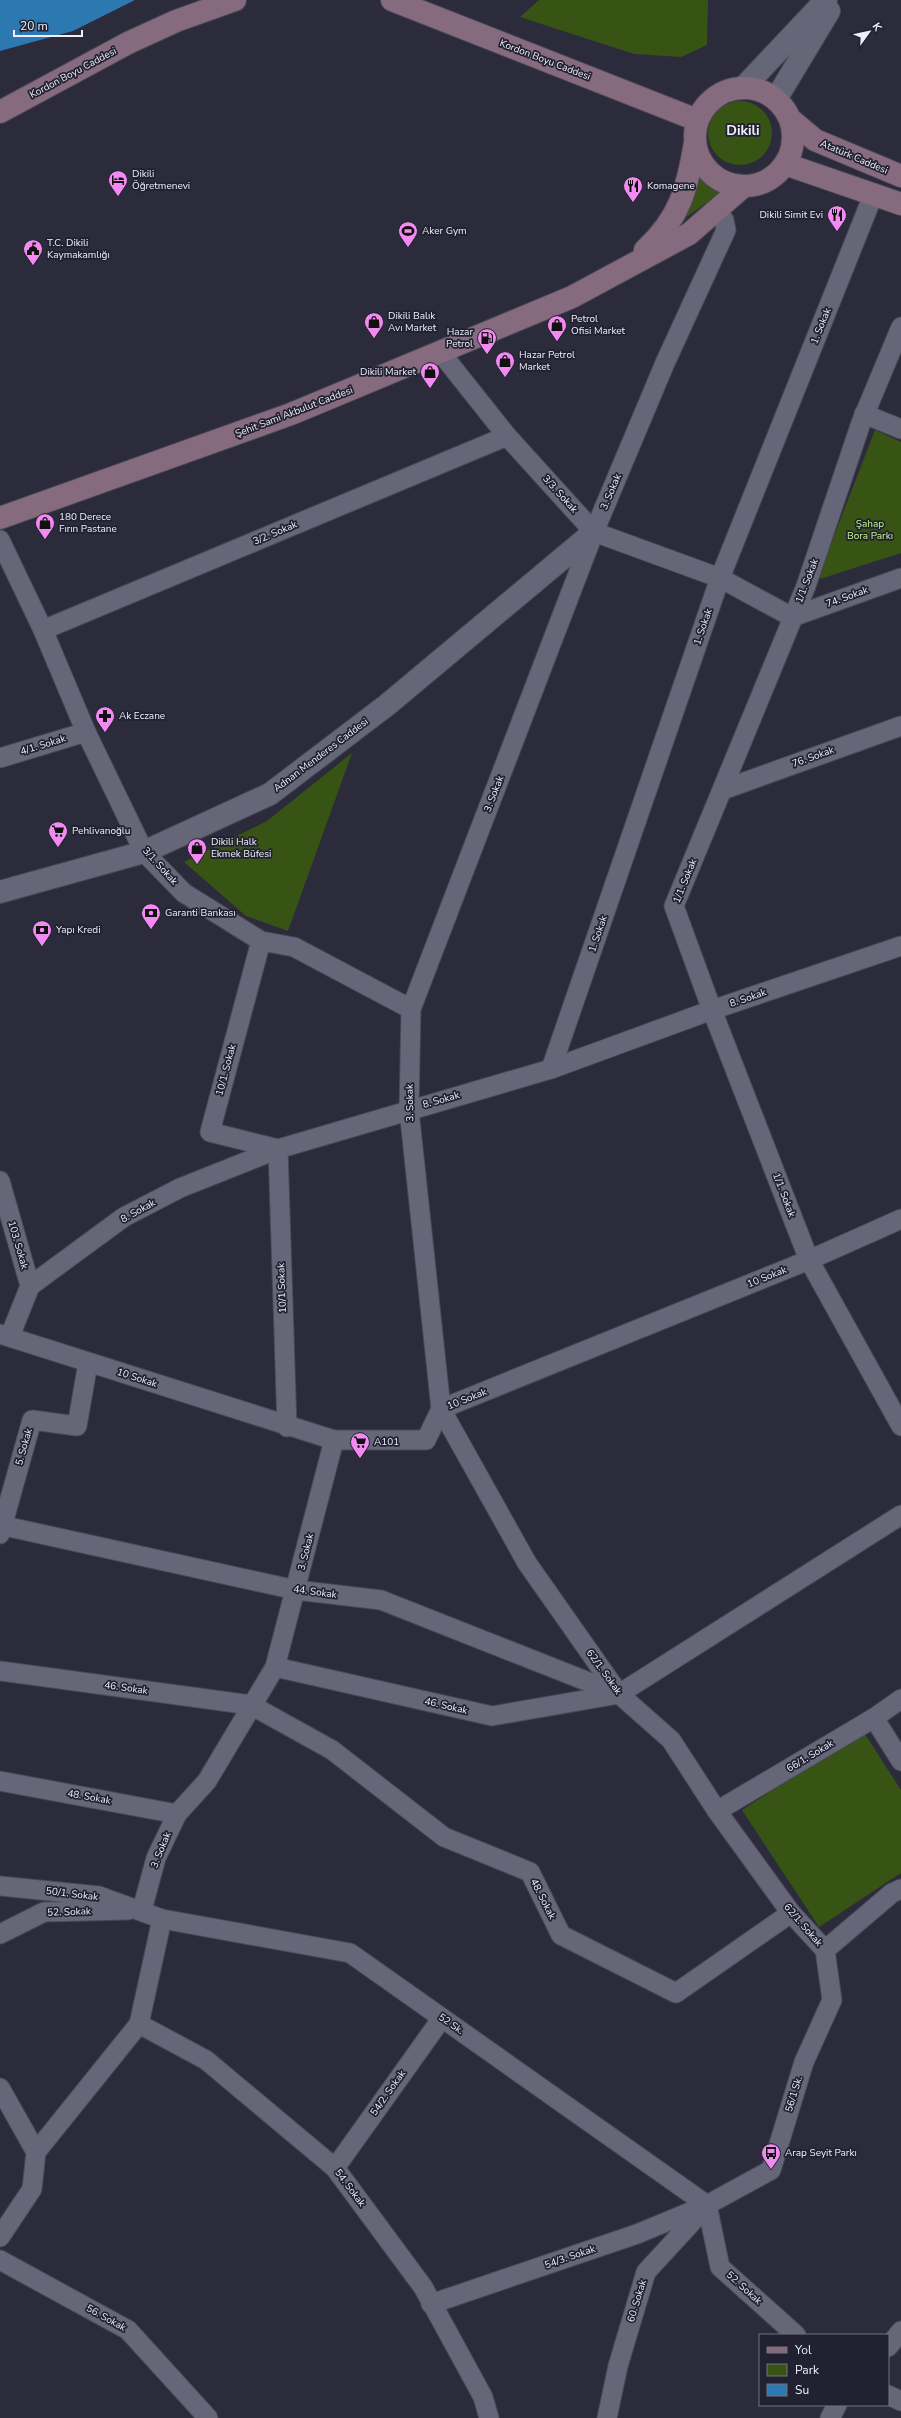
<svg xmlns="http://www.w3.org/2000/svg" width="901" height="2418" font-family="'Nunito Sans',sans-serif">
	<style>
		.green { fill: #375415 }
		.water { fill: #2c78b0 }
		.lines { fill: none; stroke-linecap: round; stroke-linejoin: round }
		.minor-casing { stroke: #494857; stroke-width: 21 }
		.tertiary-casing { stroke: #494857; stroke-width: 24 }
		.secondary-casing { stroke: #494857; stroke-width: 24 }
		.minor { stroke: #666679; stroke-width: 19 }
		.tertiary { stroke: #666679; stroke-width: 22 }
		.secondary { stroke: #866a7e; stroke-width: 22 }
		.labels { text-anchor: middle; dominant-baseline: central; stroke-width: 3.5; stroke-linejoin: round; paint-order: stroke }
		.street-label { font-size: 10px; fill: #efeffb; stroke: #212131 }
		.poi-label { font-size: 10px; fill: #efeffb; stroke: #212131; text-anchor: start }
		.park-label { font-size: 10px; fill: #c1f78f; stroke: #212131 }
		.district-label { font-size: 14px; font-weight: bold; fill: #efeffb; stroke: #212131 }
	</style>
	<rect width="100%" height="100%" fill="#2b2b3c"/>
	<g class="green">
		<path d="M 539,0 L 708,0 L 707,45 L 681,57 L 634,54 L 520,17 Z"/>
		<circle cx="740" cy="133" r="32"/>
		<path d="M 699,179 L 720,193 L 685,218 Z"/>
		<path d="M 875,430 L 901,442 L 901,553 L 817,580 Z"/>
		<path d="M 352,753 L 288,931 L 246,916 L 184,862 L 267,821 Z"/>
		<path d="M 863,1731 L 901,1790 L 901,1873 L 819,1927 L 742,1810 Z"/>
	</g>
	<path class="water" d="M 0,0 L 135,0 L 73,31 L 0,51 Z"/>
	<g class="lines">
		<defs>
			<g id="minor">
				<path d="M 716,212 L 724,220 L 726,230 L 665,363 L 594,532 L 411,1009 L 409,1110 L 441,1409 L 527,1563 L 619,1694 L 671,1740 L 717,1811 L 791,1913 L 825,1950"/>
				<path d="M 901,327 L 861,423 L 806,586 L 674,906 L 712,1010 L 809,1260 L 901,1426"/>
				<path d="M 441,353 L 507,436 L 594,532 L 720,578 L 792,617"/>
				<path d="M 864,414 L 901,429"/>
				<path d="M 0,540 L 43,630 L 86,732 L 144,852 L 184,893 L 261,941 L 294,947 L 411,1009"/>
				<path d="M 792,617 L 901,578"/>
				<path d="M 43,630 L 507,436"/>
				<path d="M 0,758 L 86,732"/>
				<path d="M 725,789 L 901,726"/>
				<path d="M 261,941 L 210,1132 L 278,1149 L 287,1427"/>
				<path d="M 551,1069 L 720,578 L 874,193"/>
				<path d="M 0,1181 L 30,1286"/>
				<path d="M 0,1334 L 334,1440 L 426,1440 L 441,1409 L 809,1260 L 901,1219"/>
				<path d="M 10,1336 L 30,1286 L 124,1217 L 180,1188 L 278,1149 L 551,1069 L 712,1010 L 901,946"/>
				<path d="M 0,1525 L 296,1590 L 381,1600 L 619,1694"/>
				<path d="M 0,1534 L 32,1420 L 77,1426 L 88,1363"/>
				<path d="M 275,1667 L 492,1716 L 619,1694 L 901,1515"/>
				<path d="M 0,1671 L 251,1705 L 332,1750 L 444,1837 L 530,1872 L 561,1935 L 676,1993 L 791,1913"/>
				<path d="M 874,1718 L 901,1761"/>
				<path d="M 0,1781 L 177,1814"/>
				<path d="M 717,1811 L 874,1718 L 901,1699"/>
				<path d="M 0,1886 L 99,1896 L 162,1919 L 350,1953 L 707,2205"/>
				<path d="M 142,1910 L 156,1858 L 177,1814 L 207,1781 L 275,1667 L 334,1440"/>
				<path d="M 0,1934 L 44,1912 L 128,1910"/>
				<path d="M 825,1950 L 892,1893 L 901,1889"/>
				<path d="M 139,2024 L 206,2060 L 335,2168 L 423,2287 L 483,2397 L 489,2418"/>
				<path d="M 0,2088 L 36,2152"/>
				<path d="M 335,2168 L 442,2018"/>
				<path d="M 707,2205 L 720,2267 L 796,2335"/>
				<path d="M 0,2237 L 32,2189 L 36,2152 L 139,2024 L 162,1919"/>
				<path d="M 0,2260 L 128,2330 L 208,2418"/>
				<path d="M 431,2304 L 637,2234 L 707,2205 L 771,2170 L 804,2062 L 832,2000 L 825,1950"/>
				<path d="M 888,2347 L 901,2331"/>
				<path d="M 888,2395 L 901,2401"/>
				<path d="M 607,2418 L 618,2366 L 646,2272 L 704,2209"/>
				<path d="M 830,2418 L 837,2405"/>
			</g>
			<g id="tertiary">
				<path d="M 744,87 L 826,0"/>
				<path d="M 776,99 L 829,11"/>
				<path d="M 0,892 L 144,852 L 270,794 L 387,705 L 594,532"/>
			</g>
			<g id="secondary">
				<path d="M 392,0 L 697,120"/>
				<circle cx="744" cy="137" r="49"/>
				<path d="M 0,112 L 128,43 L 176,21 L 235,0"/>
				<path d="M 790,119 L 815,140 L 901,176"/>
				<path d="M 785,164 L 901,204"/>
				<path d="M 645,250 C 680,218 687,189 695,143"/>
				<path d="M 0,518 L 291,414 L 572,297 L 689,234 L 744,186"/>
			</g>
		</defs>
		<use href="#minor" class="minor-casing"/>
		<use href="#tertiary" class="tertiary-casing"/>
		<use href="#secondary" class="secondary-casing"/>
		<use href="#minor" class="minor"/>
		<use href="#tertiary" class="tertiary"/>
		<use href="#secondary" class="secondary"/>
	</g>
	<defs>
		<symbol id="hotel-pin" viewBox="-11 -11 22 30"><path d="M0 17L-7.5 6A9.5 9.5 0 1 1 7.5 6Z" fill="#f38af2" stroke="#212131"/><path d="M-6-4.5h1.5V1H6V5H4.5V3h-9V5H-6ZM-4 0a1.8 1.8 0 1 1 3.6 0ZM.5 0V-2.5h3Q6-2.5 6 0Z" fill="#111"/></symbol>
		<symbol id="restaurant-pin" viewBox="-11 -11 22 30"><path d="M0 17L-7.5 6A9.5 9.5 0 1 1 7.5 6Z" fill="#f38af2" stroke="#212131"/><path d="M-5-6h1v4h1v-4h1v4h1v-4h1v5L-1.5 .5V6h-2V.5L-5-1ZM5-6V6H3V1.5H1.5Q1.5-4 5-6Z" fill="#111"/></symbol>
		<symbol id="stadium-pin" viewBox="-11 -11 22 30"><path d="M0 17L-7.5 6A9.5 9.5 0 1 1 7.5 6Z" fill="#f38af2" stroke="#212131"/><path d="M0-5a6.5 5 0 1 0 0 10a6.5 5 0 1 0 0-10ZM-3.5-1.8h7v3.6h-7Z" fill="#111"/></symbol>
		<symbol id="civic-pin" viewBox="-11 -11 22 30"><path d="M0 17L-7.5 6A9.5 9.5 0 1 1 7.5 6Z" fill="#f38af2" stroke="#212131"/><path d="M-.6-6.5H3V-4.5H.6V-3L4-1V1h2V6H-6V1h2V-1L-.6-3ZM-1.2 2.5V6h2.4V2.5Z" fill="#111"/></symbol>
		<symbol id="shop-pin" viewBox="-11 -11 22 30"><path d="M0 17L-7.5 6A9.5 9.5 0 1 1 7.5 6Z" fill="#f38af2" stroke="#212131"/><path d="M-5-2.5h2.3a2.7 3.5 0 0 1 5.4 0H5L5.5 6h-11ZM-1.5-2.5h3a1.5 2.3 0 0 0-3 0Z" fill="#111"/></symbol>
		<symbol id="fuel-pin" viewBox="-11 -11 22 30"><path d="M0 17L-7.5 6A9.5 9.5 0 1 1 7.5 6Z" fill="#f38af2" stroke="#212131"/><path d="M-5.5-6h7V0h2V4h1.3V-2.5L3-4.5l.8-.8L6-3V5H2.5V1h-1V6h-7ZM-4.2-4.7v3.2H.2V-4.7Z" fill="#111"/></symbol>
		<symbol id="pharmacy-pin" viewBox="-11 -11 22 30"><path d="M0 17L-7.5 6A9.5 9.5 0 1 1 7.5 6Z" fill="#f38af2" stroke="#212131"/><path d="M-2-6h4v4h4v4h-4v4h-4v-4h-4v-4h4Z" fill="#111"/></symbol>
		<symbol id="supermarket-pin" viewBox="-11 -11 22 30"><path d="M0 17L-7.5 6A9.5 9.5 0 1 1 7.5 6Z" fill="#f38af2" stroke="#212131"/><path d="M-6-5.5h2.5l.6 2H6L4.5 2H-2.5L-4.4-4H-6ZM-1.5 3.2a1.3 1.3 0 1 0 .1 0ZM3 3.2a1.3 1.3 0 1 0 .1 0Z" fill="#111"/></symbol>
		<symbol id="bank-pin" viewBox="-11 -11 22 30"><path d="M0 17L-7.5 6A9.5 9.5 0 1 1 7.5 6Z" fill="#f38af2" stroke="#212131"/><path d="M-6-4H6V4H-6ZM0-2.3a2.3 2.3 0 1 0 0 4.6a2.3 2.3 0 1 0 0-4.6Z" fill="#111"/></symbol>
		<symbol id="bus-pin" viewBox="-11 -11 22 30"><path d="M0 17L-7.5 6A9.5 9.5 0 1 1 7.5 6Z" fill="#f38af2" stroke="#212131"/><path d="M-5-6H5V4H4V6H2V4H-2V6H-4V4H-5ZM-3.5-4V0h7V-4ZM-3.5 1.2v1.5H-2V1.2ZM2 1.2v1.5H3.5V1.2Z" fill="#111"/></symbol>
	</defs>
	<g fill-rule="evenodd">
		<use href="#hotel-pin" x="107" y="169" width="22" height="30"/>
		<use href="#restaurant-pin" x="622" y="175" width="22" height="30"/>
		<use href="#restaurant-pin" x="826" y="204" width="22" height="30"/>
		<use href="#stadium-pin" x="397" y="220" width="22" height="30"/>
		<use href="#civic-pin" x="22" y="238" width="22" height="30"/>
		<use href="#shop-pin" x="363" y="311" width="22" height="30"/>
		<use href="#shop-pin" x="546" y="314" width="22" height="30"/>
		<use href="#fuel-pin" x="476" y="327" width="22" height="30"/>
		<use href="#shop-pin" x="494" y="350" width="22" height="30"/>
		<use href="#shop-pin" x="419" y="361" width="22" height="30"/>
		<use href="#shop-pin" x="34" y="512" width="22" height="30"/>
		<use href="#pharmacy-pin" x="94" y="705" width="22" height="30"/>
		<use href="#supermarket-pin" x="47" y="820" width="22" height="30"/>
		<use href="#shop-pin" x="186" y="837" width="22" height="30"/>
		<use href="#bank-pin" x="140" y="902" width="22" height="30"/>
		<use href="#bank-pin" x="31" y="919" width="22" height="30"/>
		<use href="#supermarket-pin" x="349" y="1431" width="22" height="30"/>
		<use href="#bus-pin" x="760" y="2142" width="22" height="30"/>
	</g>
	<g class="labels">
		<g class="street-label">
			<text transform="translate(545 60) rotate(21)">Kordon Boyu Caddesi</text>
			<text transform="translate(73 73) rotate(-28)">Kordon Boyu Caddesi</text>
			<text transform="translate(854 157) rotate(23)">Atatürk Caddesi</text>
			<text transform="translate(821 326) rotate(-68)">1. Sokak</text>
			<text transform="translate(294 412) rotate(-21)">Şehit Sami Akbulut Caddesi</text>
			<text transform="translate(611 492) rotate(-67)">3. Sokak</text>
			<text transform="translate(560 494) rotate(48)">3/3. Sokak</text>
			<text transform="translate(275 533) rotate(-23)">3/2. Sokak</text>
			<text transform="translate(807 581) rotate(-69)">1/1. Sokak</text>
			<text transform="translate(847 597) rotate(-20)">74. Sokak</text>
			<text transform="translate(703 627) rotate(-71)">1. Sokak</text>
			<text transform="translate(43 745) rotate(-17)">4/1. Sokak</text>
			<text transform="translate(321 755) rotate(-37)">Adnan Menderes Caddesi</text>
			<text transform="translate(813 757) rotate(-20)">76. Sokak</text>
			<text transform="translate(494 794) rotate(-69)">3. Sokak</text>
			<text transform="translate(160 866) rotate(48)">3/1. Sokak</text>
			<text transform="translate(685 881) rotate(-68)">1/1. Sokak</text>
			<text transform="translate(598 934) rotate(-71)">1. Sokak</text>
			<text transform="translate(748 998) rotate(-19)">8. Sokak</text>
			<text transform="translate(226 1070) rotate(-75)">10/1. Sokak</text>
			<text transform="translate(441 1100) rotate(-16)">8. Sokak</text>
			<text transform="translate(410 1103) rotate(-91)">3. Sokak</text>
			<text transform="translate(784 1195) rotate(69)">1/1. Sokak</text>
			<text transform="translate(138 1211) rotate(-29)">8. Sokak</text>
			<text transform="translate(18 1245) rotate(74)">103. Sokak</text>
			<text transform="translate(767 1277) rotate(-22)">10 Sokak</text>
			<text transform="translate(282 1288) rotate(-92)">10/1 Sokak</text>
			<text transform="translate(137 1378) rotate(18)">10 Sokak</text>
			<text transform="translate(467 1399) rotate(-22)">10 Sokak</text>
			<text transform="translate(24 1447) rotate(-74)">5. Sokak</text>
			<text transform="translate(306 1552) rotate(-76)">3. Sokak</text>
			<text transform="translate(315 1592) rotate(8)">44. Sokak</text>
			<text transform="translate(604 1672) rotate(54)">62/1. Sokak</text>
			<text transform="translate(126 1688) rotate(8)">46. Sokak</text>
			<text transform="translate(446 1706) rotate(13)">46. Sokak</text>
			<text transform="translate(810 1756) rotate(-31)">66/1. Sokak</text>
			<text transform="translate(89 1797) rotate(10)">48. Sokak</text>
			<text transform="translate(161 1850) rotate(-68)">3. Sokak</text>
			<text transform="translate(72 1894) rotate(7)">50/1. Sokak</text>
			<text transform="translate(543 1899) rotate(63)">48. Sokak</text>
			<text transform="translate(69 1912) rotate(-2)">52. Sokak</text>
			<text transform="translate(803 1925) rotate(49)">62/1. Sokak</text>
			<text transform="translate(451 2024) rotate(35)">52 Sk.</text>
			<text transform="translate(388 2093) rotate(-55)">54/2. Sokak</text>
			<text transform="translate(794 2094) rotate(-73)">56/1 Sk.</text>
			<text transform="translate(350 2188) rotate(53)">54. Sokak</text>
			<text transform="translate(570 2257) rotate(-19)">54/3. Sokak</text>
			<text transform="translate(744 2288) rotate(42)">52. Sokak</text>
			<text transform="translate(637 2301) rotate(-73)">60. Sokak</text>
			<text transform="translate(106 2318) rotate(29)">56. Sokak</text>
		</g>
		<g class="poi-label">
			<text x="132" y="174">Dikili<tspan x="132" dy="12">Öğretmenevi</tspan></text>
			<text x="647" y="186">Komagene</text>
			<text x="823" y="215" text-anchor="end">Dikili Simit Evi</text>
			<text x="422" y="231">Aker Gym</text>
			<text x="47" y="243">T.C. Dikili<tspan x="47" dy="12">Kaymakamlığı</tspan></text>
			<text x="388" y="316">Dikili Balık<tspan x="388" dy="12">Avı Market</tspan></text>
			<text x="571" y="319">Petrol<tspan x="571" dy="12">Ofisi Market</tspan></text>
			<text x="473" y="332" text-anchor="end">Hazar<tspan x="473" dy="12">Petrol</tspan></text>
			<text x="519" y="355">Hazar Petrol<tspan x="519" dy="12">Market</tspan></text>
			<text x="416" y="372" text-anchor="end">Dikili Market</text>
			<text x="59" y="517">180 Derece<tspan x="59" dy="12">Fırın Pastane</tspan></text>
			<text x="119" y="716">Ak Eczane</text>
			<text x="72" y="831">Pehlivanoğlu</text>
			<text x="211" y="842">Dikili Halk<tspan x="211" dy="12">Ekmek Büfesi</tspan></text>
			<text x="165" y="913">Garanti Bankası</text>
			<text x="56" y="930">Yapı Kredi</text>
			<text x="374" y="1442">A101</text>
			<text x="785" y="2153">Arap Seyit Parkı</text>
		</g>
		<g class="park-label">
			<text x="870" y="524">Şahap<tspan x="870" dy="12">Bora Parkı</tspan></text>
		</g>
		<g class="district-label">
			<text x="743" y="130">Dikili</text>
		</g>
	</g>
	<rect x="759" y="2334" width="130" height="72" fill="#212131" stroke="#737382"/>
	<rect x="767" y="2347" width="20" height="6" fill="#866a7e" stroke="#737382"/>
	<text x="795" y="2354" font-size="12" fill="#efeffb">Yol</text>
	<rect x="767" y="2364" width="20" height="12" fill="#375415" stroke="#737382"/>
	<text x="795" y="2374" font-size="12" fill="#efeffb">Park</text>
	<rect x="767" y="2384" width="20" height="12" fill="#2c78b0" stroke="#737382"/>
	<text x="795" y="2394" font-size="12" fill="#efeffb">Su</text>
	<g transform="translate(869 32) rotate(57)" stroke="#212131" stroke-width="3" paint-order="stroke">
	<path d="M0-3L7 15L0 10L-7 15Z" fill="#efeffb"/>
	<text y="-6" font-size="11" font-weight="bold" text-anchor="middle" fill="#efeffb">K</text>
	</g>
	<path d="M14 30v6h68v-6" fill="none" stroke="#efeffb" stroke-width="2"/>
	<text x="20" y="30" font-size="12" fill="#efeffb" stroke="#212131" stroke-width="3" paint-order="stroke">20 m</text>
</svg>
